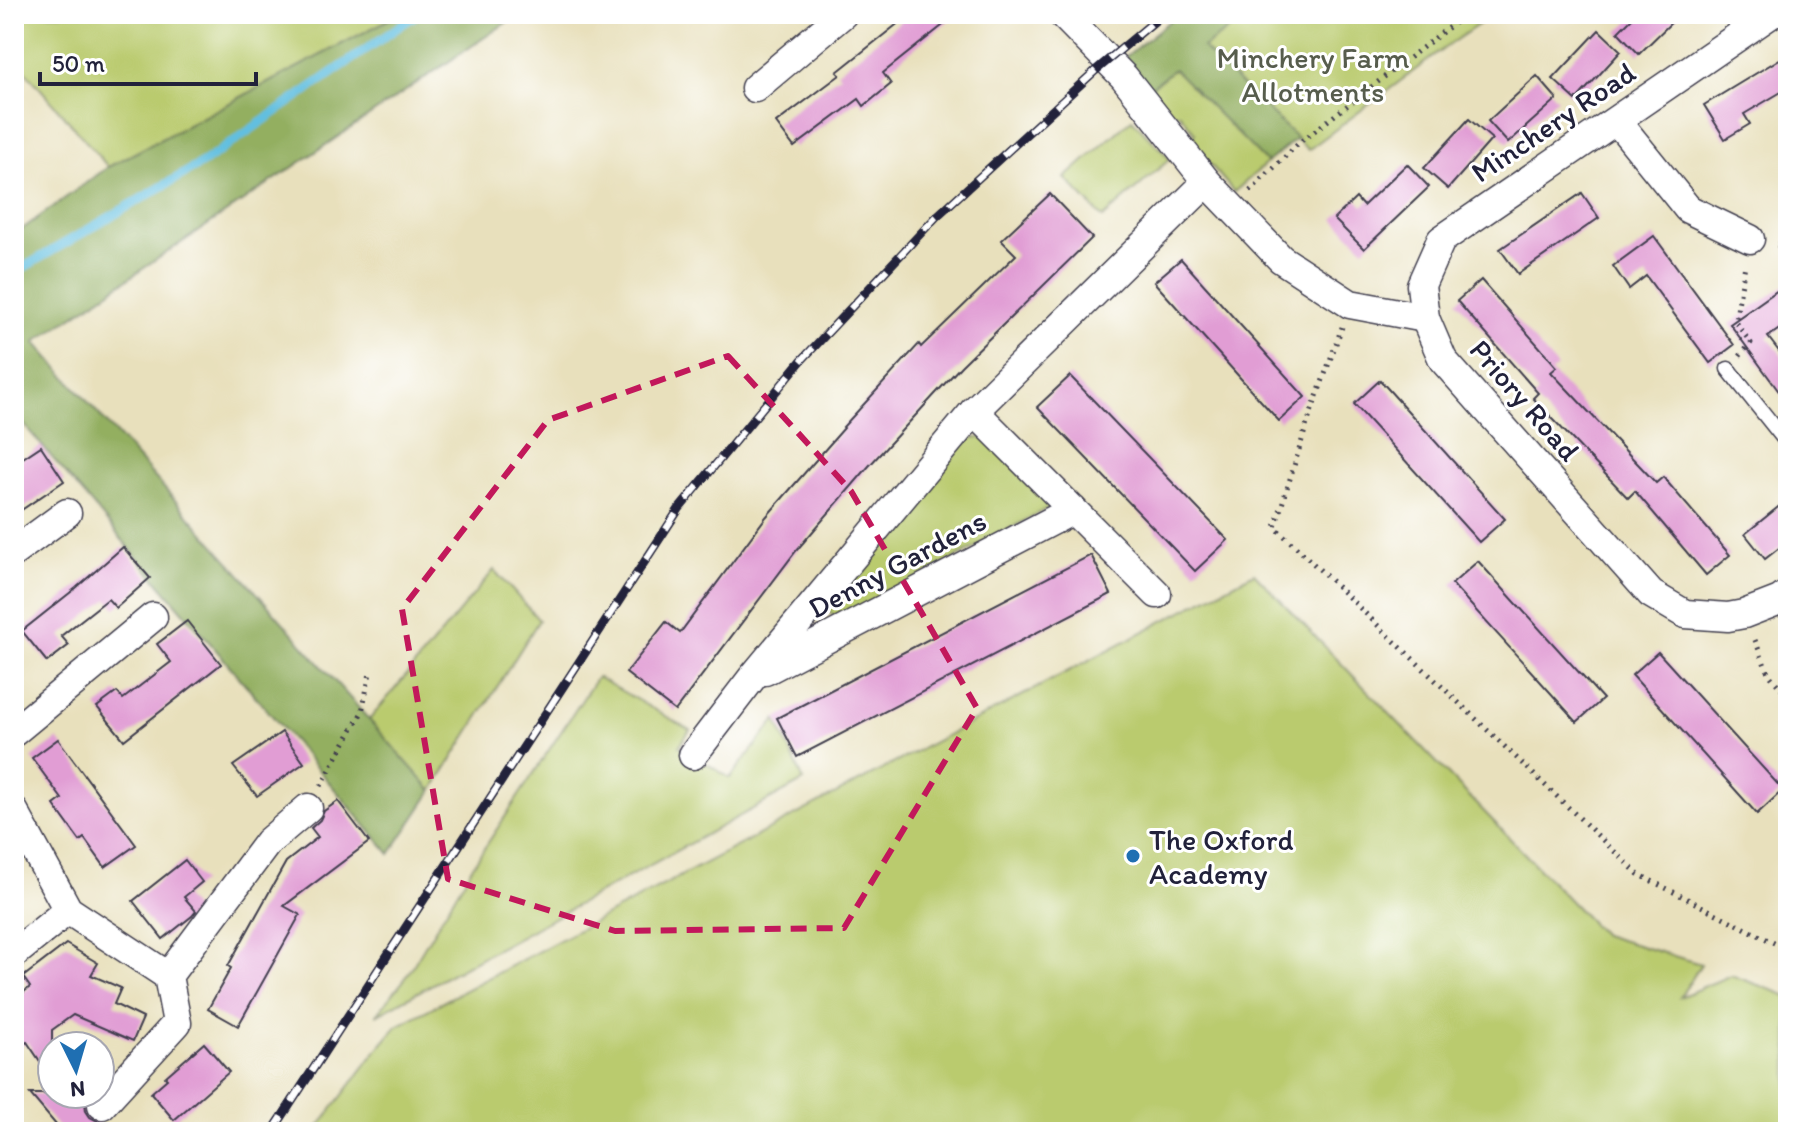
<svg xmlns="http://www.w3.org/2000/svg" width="1802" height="1146" font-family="Itim,sans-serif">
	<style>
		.green { fill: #bacb6e; stroke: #6e7654; stroke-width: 2 }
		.forest { fill: #93af61; stroke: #5a684e; stroke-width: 2 }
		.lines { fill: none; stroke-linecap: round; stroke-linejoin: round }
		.stream { stroke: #62bfe0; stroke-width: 9 }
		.building { fill: #e19dd4 }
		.service-casing { stroke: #403e4e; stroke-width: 17 }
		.minor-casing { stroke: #403e4e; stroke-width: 31 }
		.path { stroke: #403e4e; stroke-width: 5; stroke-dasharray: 2 6; stroke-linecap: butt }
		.service { stroke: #fff; stroke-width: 14 }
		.minor { stroke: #fff; stroke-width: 28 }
		.rail-casing { stroke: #22223b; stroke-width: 9 }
		.rail { stroke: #fff; stroke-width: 6; stroke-dasharray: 18; stroke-linecap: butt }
		.marked { fill: none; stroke: #c2185b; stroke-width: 6; stroke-dasharray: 16 10; stroke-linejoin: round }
		.poi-dot { fill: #1f6fb2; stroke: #fff; stroke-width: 3 }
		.labels { text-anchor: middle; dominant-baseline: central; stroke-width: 6; stroke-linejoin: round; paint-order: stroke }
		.park-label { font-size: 30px; fill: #575d4d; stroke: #fff }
		.street-label { font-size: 30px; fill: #22223b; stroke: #fff }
		.poi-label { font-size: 30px; fill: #22223b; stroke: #fff; text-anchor: start }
	</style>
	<rect width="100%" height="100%" fill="#fff"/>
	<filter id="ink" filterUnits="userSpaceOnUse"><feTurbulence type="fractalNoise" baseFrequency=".0125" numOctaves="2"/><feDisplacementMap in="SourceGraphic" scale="16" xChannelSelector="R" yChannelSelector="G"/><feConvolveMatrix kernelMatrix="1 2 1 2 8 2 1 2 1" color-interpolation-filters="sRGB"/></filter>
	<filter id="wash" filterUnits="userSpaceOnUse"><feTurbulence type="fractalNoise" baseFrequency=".006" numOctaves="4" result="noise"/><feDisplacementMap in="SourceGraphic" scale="32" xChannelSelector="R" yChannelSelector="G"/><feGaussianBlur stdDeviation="1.8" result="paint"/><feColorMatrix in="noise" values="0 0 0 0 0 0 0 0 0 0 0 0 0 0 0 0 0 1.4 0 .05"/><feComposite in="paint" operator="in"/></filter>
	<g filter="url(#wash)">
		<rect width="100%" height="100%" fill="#e8e0bc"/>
		<g class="green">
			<path d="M 14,14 L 399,14 L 108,167 L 14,58 Z"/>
			<path d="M 1250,14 L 1494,14 L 1450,44 L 1308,150 L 1202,48 Z"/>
			<path d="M 1174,69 L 1267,163 L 1234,192 L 1191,142 L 1195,133 L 1179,113 L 1169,116 L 1145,92 Z"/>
			<path d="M 1132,119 L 1170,159 L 1103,218 L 1065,178 Z"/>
			<path d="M 971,438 L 985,438 L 1050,501 L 1050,507 L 842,620 L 833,616 L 828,608 L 961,445 Z"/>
			<path d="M 494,570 L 539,620 L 432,791 L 369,720 Z"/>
			<path d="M 1254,573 L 1603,935 L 1701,964 L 1680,997 L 1731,975 L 1788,996 L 1788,1132 L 315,1132 L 379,1047 L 397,1026 Z"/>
			<path d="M 597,677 L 690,730 L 679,746 L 730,778 L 776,720 L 804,781 L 376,1015 L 405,979 L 474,864 Z"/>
		</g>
		<g class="forest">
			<path d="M 399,14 L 519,14 L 35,342 L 432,791 L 390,854 L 14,413 L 14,235 L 108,167 Z"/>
			<path d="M 1178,14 L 1250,14 L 1203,48 L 1297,138 L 1267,163 L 1174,69 L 1145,92 L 1124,58 Z"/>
		</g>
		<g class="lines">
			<path class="stream" d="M 14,273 L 204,162 L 417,14"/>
		</g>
		<g id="blocks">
			<g class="building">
				<path d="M 910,14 L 957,14 L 883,73 L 891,84 L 864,106 L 859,99 L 794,147 L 776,123 L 840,75 L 837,72 Z"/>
				<path d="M 1636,14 L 1680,14 L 1639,54 L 1618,32 Z"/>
				<path d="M 1599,30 L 1621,51 L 1576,100 L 1553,79 Z"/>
				<path d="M 1788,54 L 1788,88 L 1744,114 L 1750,124 L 1725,139 L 1704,105 Z"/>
				<path d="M 1537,76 L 1557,99 L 1508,143 L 1488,121 Z"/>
				<path d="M 1469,119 L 1492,139 L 1448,189 L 1424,168 Z"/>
				<path d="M 1407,164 L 1429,187 L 1364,249 L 1334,219 L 1356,198 L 1363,206 Z"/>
				<path d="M 1582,193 L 1599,218 L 1518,274 L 1500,249 Z"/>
				<path d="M 1050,194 L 1092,238 L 961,366 L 869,466 L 796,551 L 675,711 L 626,673 L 666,622 L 680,633 L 766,517 L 844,428 L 843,427 L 919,344 L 921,347 L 1016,255 L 1001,240 Z"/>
				<path d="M 1654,236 L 1734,345 L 1710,363 L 1646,276 L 1629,289 L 1613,266 Z"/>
				<path d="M 1181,259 L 1305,397 L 1279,421 L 1154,282 Z"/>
				<path d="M 1481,280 L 1557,367 L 1551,372 L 1656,483 L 1663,477 L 1730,555 L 1706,575 L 1635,491 L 1628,498 L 1533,398 L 1538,393 L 1457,301 Z"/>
				<path d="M 1788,283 L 1788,323 L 1768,337 L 1788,363 L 1788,404 L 1730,324 Z"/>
				<path d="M 1070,376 L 1228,540 L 1195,571 L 1037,407 Z"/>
				<path d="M 1380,380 L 1505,519 L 1479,542 L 1354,404 Z"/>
				<path d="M 41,446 L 64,481 L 14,515 L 14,464 Z"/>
				<path d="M 1788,499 L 1788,541 L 1765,559 L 1745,534 Z"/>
				<path d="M 123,547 L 150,578 L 116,608 L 108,599 L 61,636 L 69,645 L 47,662 L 22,631 L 76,588 Z"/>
				<path d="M 1091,555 L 1111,594 L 797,757 L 777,718 Z"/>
				<path d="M 1478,561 L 1603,699 L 1577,722 L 1452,584 Z"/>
				<path d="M 187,621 L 221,664 L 124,740 L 97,707 L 117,692 L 123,699 L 171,662 L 157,644 Z"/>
				<path d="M 1658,652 L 1783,790 L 1757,814 L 1632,675 Z"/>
				<path d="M 282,732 L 304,763 L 257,796 L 233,766 Z"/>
				<path d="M 58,739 L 136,845 L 105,867 L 84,838 L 80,841 L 54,805 L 62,799 L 32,758 Z"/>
				<path d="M 338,801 L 369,842 L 284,906 L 300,915 L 238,1026 L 208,1009 L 231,968 L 228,966 L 286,862 L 318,837 L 311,828 L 320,820 L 324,811 Z"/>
				<path d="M 185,860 L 202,882 L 184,897 L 196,911 L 192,916 L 163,939 L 133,901 Z"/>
				<path d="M 66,944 L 98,963 L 91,975 L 121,988 L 114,1004 L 143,1018 L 133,1041 L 73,1015 L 52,1030 L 52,1079 L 27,1042 L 14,1051 L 14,1000 L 30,987 L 23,977 Z"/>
				<path d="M 204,1043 L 229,1072 L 174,1120 L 151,1093 L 167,1079 L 165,1077 Z"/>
				<path d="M 30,1094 L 78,1094 L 85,1102 L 86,1111 L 90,1117 L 99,1122 L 94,1132 L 62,1132 Z"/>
			</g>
		</g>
	</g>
	<g filter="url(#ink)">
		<use href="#blocks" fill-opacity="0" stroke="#403e4e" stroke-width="2"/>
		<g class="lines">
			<defs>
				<path id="service" d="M 1728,369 L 1788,444"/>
				<g id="minor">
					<path d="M 1062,14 L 1124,77 L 1207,182 L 1281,259 L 1350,304 L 1425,318"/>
					<path d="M 1771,14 L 1441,240 L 1421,285 L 1425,318 L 1443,360 L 1651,594 L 1685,614 L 1728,617 L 1744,614 L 1780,600 L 1788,594"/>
					<path d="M 755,88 L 843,14"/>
					<path d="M 1617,121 L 1688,209 L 1750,239"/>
					<path d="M 974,411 L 1157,594"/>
					<path d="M 14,552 L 67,513"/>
					<path d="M 765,671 L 1073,510"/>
					<path d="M 14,732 L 153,617"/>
					<path d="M 693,755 L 752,678 L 974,411 L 1207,182"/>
					<path d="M 14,811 L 68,910 L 168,976"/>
					<path d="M 14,954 L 68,910"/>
					<path d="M 102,1105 L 177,1023 L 168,976 L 268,842 L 308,808"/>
				</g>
			</defs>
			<use href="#service" class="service-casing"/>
			<use href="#minor" class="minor-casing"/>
			<g class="path">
				<path d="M 1250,191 L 1300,142 L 1466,14"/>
				<path d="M 1777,245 L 1788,248"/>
				<path d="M 1342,327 L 1307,424 L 1275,527 L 1638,874 L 1788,950"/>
				<path d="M 1740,356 L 1751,343 L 1735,322 L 1745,265"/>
				<path d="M 1755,640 L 1768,673 L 1788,697"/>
				<path d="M 321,786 L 362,712 L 370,673"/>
			</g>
			<use href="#service" class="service"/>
			<use href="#minor" class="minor"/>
			<defs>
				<path id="rail" d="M 272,1132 L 679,509 L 801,361 L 936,217 L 1095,71 L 1163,14"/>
			</defs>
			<use href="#rail" class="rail-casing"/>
			<use href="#rail" class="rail"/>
		</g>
	</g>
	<path class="marked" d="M 728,356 L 851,491 L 977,708 L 844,928 L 615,931 L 448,879 L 402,609 L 548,420 Z"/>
	<circle class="poi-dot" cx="1133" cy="856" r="8"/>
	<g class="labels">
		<g class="park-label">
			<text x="1313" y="57">Minchery Farm<tspan x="1313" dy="34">Allotments</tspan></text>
		</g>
		<g class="street-label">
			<text transform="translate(1553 122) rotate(-34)">Minchery Road</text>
			<text transform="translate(1525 400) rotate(49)">Priory Road</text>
			<text transform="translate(897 564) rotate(-28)">Denny Gardens</text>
		</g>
		<g class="poi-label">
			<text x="1149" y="839">The Oxford<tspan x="1149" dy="34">Academy</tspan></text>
		</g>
	</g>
	<rect width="1802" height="1146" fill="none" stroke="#fff" stroke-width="48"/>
	<g transform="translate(76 1070) rotate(175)"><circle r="38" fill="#ffffff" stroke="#a7a7b1" stroke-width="2"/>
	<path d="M0-6L14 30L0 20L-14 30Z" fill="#1f6fb2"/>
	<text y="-12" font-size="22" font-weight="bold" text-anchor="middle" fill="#22223b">N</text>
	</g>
	<path d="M40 72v12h216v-12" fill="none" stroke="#22223b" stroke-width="4"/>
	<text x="52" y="72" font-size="24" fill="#22223b" stroke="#ffffff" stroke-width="6" paint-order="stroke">50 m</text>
</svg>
